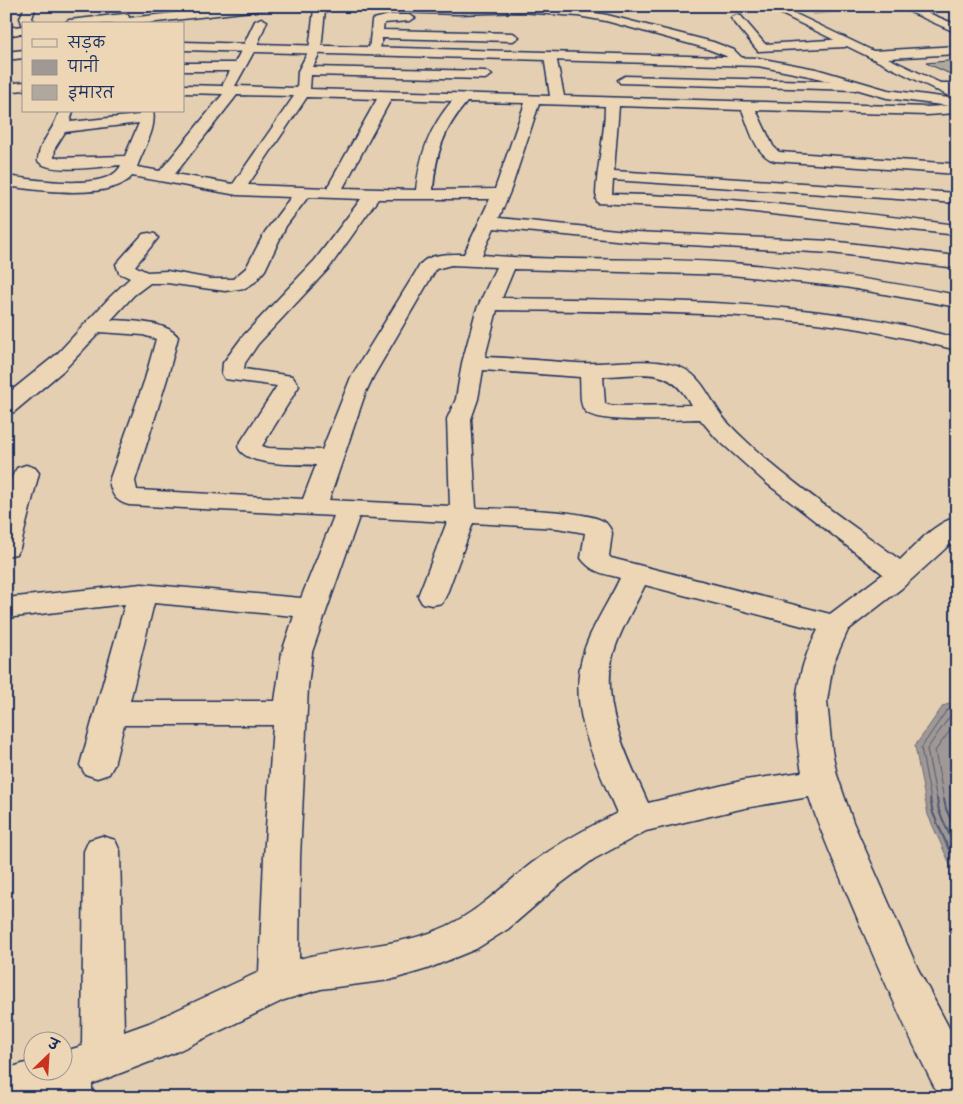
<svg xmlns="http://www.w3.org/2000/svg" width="963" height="1104" font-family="'Balsamiq Sans','Playpen Sans Deva',sans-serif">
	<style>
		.green { fill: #c6b8a5; stroke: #707482 }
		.water { fill: #9f9895; stroke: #6a6e7f }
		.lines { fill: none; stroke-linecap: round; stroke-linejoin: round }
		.shore-far1 { stroke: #505974; stroke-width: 1 }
		.shore { stroke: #505974; stroke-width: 2 }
		.building { fill: #b1a89d; stroke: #1b2f5e }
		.street-casing { stroke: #1b2f5e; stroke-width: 3 }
		.secondary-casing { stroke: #1b2f5e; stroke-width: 3 }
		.primary-casing { stroke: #1b2f5e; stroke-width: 3 }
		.street { fill: #ecd6b5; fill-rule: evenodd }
		.secondary { fill: #ecd6b5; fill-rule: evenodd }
		.primary { fill: #ecd6b5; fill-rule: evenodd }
	</style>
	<rect width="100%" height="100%" fill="#e4cfb2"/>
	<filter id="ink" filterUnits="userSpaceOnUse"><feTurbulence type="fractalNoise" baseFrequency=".02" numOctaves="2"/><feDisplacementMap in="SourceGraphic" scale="10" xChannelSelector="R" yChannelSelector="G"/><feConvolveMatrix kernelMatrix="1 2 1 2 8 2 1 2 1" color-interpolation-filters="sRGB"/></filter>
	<g filter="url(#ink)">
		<path class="green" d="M 800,6 L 902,6 L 814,14 Z"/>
		<path class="water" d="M 957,701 L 957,880 L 928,815 L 915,746 L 943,706 Z"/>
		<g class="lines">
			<g class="shore-far1">
				<path d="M 931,800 L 921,748 L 946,711 L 957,706"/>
				<path d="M 937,800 L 927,749 L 950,716 L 957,713"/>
				<path d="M 944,800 L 935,751 L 957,721"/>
			</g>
			<g class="shore">
				<path d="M 930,799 L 933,813 L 957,868"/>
				<path d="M 937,799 L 939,811 L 957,852"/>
				<path d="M 944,799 L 946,809 L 957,833"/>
			</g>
		</g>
		<path class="building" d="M 957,60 L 957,77 L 926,63 Z"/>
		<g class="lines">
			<defs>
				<g id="street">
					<path d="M 25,6 L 36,6 L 32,18 L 34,24 L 24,24 L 24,33 L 6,36 L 6,28 L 23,26 L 20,18 Z"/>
					<path d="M 236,6 L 274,6 L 269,9 L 140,24 L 63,24 L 69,20 L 124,14 L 128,15 L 129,18 Z"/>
					<path d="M 310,6 L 529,6 L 578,10 L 607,15 L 713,42 L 734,50 L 745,61 L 739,65 L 734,64 L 726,56 L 705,48 L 606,21 L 578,16 L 520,12 L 458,14 L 325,10 L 321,50 L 313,67 L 485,71 L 492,75 L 485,79 L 311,75 L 310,89 L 550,96 L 544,56 L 550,52 L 556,56 L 564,96 L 927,107 L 957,105 L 957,113 L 927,115 L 756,110 L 773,146 L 779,152 L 957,164 L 957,174 L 775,161 C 755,156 749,126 742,110 L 619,106 L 614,171 L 957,193 L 957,203 L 613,180 L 612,194 C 728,196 842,211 957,225 L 957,235 L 737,210 L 598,203 L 596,199 L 597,196 L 596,194 C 597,165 605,136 605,106 L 539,104 L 511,189 L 499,218 L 636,232 L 831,241 L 957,256 L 957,268 L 831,253 L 636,242 L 494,228 L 482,255 C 565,262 649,257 732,263 C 807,269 882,281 957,295 L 957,307 L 845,287 L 731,275 L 514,269 L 502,298 C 620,300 740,299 857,317 C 890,321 924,330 957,338 L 957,350 C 925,342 893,335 860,329 C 741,310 617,312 497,310 L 485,357 C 516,358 546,361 576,363 C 609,365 653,355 682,368 C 705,378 712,406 727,422 C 776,474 843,518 900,560 C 917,544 934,523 957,517 L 957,538 L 902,588 L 848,630 L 833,664 L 827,701 L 832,751 L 837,775 L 853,822 L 918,969 L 957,1043 L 957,1098 L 940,1098 C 906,1032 877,965 848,896 C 835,863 820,831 809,797 L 745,808 L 646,831 L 594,859 L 559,885 L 508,929 L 476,949 L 427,969 L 390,980 L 321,989 L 284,1000 L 176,1052 L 92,1084 L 92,1098 L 6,1098 L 6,1069 L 32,1061 L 32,1072 L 62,1072 L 62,1052 L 82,1046 L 84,851 L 89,840 L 102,836 L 115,840 L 120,851 L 124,1032 L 149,1023 L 259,972 L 264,857 L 273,725 L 124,725 L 114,765 L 109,774 L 97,778 L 85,774 L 80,765 L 125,604 L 6,618 L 6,598 L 142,584 L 301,598 L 334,516 L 129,505 C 115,501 112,495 109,481 L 145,379 L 156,339 L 143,335 L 100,332 L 64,370 L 14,412 L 6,414 L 6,395 L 57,354 L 111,296 L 130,278 L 119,273 L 116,264 L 143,234 L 149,233 L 155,234 L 158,238 L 135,266 L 147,272 L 167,271 L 211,279 L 233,279 L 246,268 L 265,232 L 291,197 L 237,195 L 132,176 C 112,201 35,190 6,186 L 6,176 C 31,179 110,193 121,165 C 105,166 48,175 38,161 C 38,142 55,130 59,111 L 73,111 L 70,122 L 139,115 L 139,111 L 153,111 C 157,129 143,149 137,167 L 160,171 L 223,94 L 184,93 L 184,85 L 222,86 L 230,71 L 184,71 L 184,63 L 235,63 L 255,21 L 261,18 L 267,21 L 256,48 L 235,86 L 297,88 L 298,71 L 309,50 L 314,9 ZM 237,95 L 294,96 L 233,184 L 175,174 ZM 307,97 L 377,99 L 327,188 L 248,185 ZM 391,99 L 452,101 C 429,128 420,155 416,190 L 343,188 ZM 467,102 L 525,103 L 495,189 L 433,190 C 436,153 443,130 467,102 ZM 139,123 L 125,156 L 54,158 L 55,148 L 65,132 ZM 308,197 L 361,199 L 315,260 L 243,336 L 223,363 L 222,374 L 225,379 L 277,386 L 238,446 C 243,467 298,464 316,465 L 303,499 L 137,490 L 135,481 L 167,379 L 178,337 C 167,321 129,321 111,320 L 134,295 L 150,283 L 167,283 L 225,291 L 245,288 L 255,282 L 265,270 L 286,226 ZM 378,199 L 490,199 L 464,254 C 451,254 428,253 420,265 L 351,377 L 322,450 L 268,448 L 262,446 L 299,386 L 292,376 L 244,369 L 245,363 L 258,344 L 329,268 ZM 451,265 L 496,267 L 476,311 L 462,363 L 456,399 L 447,419 L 450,506 L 329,500 L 365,394 L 373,377 L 436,269 ZM 483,370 L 580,377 C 581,385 579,405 585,411 C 597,425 679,419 700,419 L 716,438 L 765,482 L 883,574 L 830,614 L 611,558 L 609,556 L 612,533 C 611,530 609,526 606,523 C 590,509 500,509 476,508 L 471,419 L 478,399 ZM 603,376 C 643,376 669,364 691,405 L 612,406 L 605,404 ZM 359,517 L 447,522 L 418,596 L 422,603 L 432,605 L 442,603 L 446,596 L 473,523 L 557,528 L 585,533 L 581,558 C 592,573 603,573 620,578 C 608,604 589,630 582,658 C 568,710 597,766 617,813 C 587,828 559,843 532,863 C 504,885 479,911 447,926 C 399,948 349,945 299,959 L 300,857 L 308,687 L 312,652 ZM 645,585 L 818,630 C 792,678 792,719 802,772 L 745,780 L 648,803 C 628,758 602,709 612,659 C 618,633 634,608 645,585 ZM 154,603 L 294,616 L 282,652 L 275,701 L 130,701 Z"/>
					<path d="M 914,7 L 957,25 L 957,33 L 910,12 L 908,10 Z"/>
					<path d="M 389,15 L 409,15 L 415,18 L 409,21 L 384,23 L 383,30 L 513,33 L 519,37 L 513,41 L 382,38 L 379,54 L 371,54 L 369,51 L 372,21 L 374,19 Z"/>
					<path d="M 737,15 L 741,16 L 765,44 L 845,39 L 851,43 L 845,47 L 758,51 L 731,18 Z"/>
					<path d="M 957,46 L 957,54 L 873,59 L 867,55 L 873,51 Z"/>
					<path d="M 625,76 L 856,82 L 863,86 L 856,90 L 620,83 L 618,80 Z"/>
					<path d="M 24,82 L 24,90 L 6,92 L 6,84 Z"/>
					<path d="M 940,83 L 957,83 L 957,91 L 935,90 L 933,87 L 935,84 Z"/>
					<path d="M 26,465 L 35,468 L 39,473 L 20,548 L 16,554 L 6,556 C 6,529 1,491 17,468 Z"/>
				</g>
				<g id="secondary">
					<path d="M 184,42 L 758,58 L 816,69 L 888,90 L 957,99 L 957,107 L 887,98 L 814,77 L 758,66 L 184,50 Z"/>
					<path d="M 24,50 L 24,58 L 6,60 L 6,52 Z"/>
				</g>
				<path id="primary" d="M 765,6 L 779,6 L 957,91 L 957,100 Z"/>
			</defs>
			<use href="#street" class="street-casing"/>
			<use href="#secondary" class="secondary-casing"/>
			<use href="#primary" class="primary-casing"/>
			<use href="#street" class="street"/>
			<use href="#secondary" class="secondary"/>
			<use href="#primary" class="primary"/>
		</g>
	</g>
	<rect width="963" height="1104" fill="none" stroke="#ecd6b5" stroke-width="25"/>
	<rect x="12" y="12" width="938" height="1079" fill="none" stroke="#1b2f5e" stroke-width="2" filter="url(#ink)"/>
	<rect x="22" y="22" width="162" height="90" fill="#ecd6b5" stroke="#989392"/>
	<rect x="32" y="39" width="25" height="8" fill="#ecd6b5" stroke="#989392"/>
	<text x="68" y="48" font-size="15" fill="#1b2f5e">सड़क</text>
	<rect x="32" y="60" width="25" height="15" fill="#9f9895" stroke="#989392"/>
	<text x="68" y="72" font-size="15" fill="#1b2f5e">पानी</text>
	<rect x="32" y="85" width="25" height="15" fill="#b1a89d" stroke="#989392"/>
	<text x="68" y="98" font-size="15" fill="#1b2f5e">इमारत</text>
	<g transform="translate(48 1056) rotate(25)"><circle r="24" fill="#ecd6b5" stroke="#989392"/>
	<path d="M0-4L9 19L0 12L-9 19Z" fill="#c8321e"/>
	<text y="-8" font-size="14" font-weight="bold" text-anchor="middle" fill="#1b2f5e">उ</text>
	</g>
</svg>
